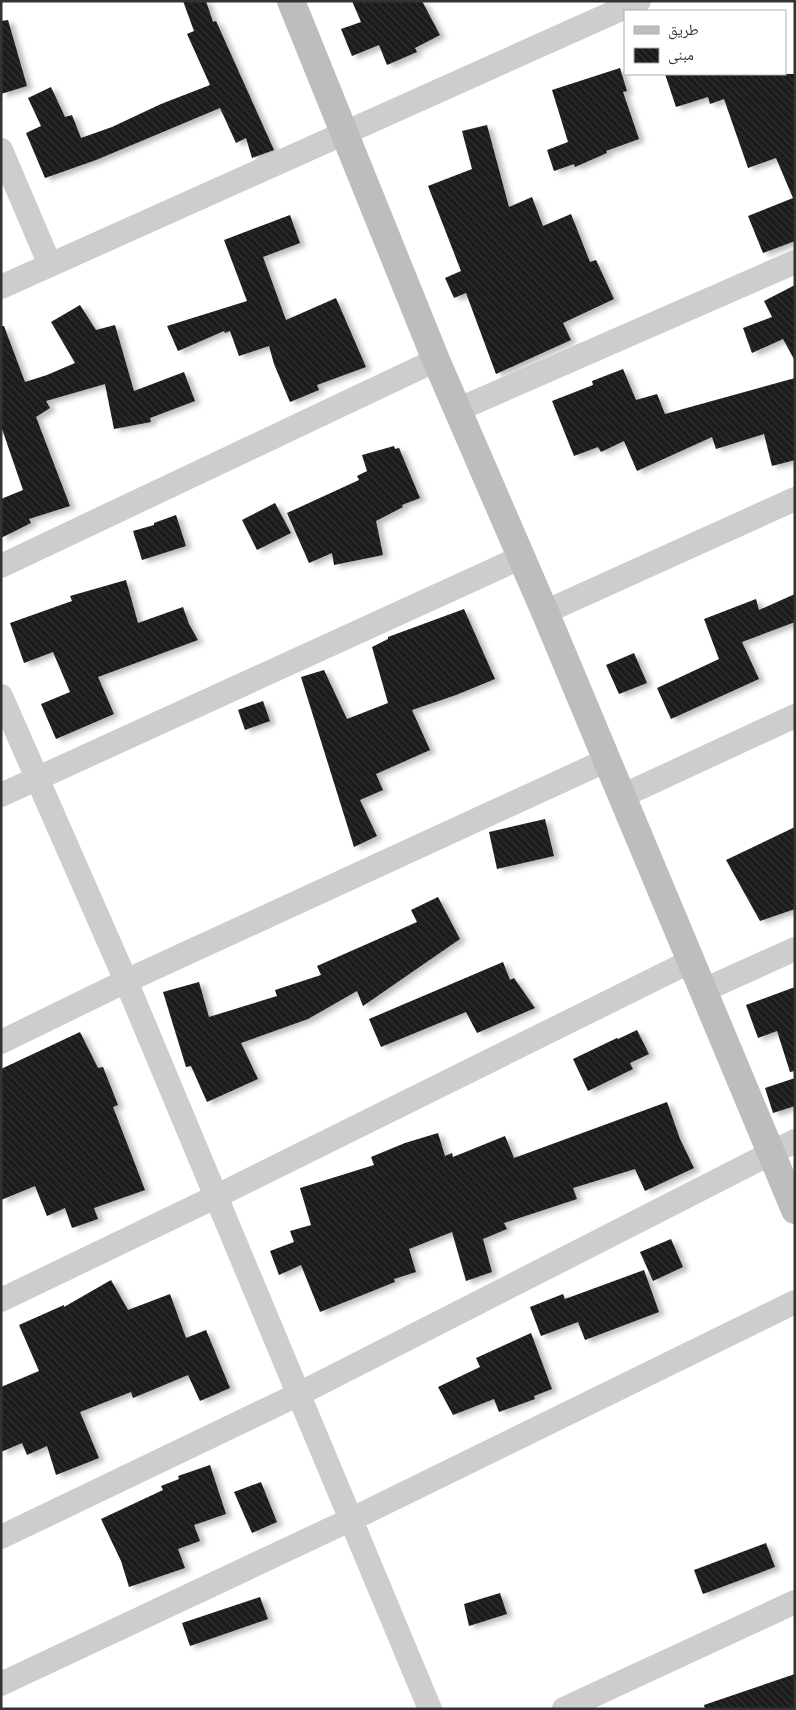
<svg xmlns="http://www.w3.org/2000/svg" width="796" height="1710" font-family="Jost,'Noto Naskh Arabic',sans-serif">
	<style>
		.building { fill: url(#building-back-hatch); filter: url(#shadow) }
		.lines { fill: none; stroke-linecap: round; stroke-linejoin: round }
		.street { stroke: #cdcdcd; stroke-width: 24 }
		.secondary { stroke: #bdbdbd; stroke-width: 28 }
	</style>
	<defs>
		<pattern id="building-back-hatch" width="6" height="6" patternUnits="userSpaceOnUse" patternTransform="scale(1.25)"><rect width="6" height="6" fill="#1a1a1a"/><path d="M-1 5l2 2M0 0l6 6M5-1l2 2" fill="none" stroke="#333"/></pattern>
		<filter id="shadow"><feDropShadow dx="5.5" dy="3" stdDeviation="2.5" flood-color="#0004"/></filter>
	</defs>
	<rect width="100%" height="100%" fill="#fff"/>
	<g class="building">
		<path d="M 183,1 L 206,1 L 213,22 L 216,21 L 274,150 L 252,158 L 246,138 L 236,143 L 220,108 L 96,160 L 45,178 L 26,133 L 41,126 L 28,98 L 51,87 L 65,117 L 72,115 L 81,138 L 112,127 L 161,104 L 210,85 L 187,34 L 194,31 Z"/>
		<path d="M 352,1 L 422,1 L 440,35 L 415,48 L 417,52 L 387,65 L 379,45 L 352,56 L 341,29 L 361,22 Z"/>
		<path d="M 8,20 L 27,86 L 1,94 L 1,21 Z"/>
		<path d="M 620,68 L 627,91 L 623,92 L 639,139 L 606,151 L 607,153 L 575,167 L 574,164 L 554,171 L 547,150 L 568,142 L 552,90 Z"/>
		<path d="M 665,74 L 795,74 L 795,241 L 763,253 L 748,216 L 793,198 L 776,158 L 748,168 L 724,99 L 710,104 L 708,97 L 676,107 Z"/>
		<path d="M 487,125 L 509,207 L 532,197 L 543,226 L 571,214 L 590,262 L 596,260 L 614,299 L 563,323 L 571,340 L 496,374 L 466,293 L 454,298 L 445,278 L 461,271 L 428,186 L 472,169 L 462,131 Z"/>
		<path d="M 290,215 L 300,243 L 263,257 L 286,320 L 336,298 L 366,367 L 317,385 L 319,390 L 290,402 L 274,364 L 269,346 L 239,356 L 230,331 L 225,333 L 224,331 L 178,351 L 167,326 L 247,301 L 224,240 Z"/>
		<path d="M 795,285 L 795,361 L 783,339 L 752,353 L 743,328 L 772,317 L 764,301 Z"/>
		<path d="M 80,305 L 96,330 L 115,325 L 134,391 L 184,372 L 195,401 L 150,418 L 151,422 L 114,429 L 105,384 L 46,401 L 50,408 L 36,417 L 70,506 L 29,519 L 31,523 L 1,538 L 1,499 L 23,490 L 1,426 L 1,326 L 4,326 L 25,382 L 47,375 L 75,363 L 51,322 Z"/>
		<path d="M 623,369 L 636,400 L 657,394 L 665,414 L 795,378 L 795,460 L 772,466 L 764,434 L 716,449 L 712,437 L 637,471 L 624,441 L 601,452 L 598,447 L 574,456 L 552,401 L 593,385 L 592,381 Z"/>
		<path d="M 394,446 L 395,449 L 399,448 L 420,498 L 402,505 L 403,507 L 376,521 L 383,555 L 334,565 L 332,553 L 309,563 L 287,513 L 359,480 L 357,476 L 367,471 L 362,455 Z"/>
		<path d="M 275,503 L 291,533 L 257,550 L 242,520 Z"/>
		<path d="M 176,515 L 186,546 L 142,560 L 133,531 L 154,525 L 154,523 Z"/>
		<path d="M 126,580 L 138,623 L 183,607 L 189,624 L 198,640 L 98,677 L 114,714 L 56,739 L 41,704 L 70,692 L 53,652 L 24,663 L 10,623 L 72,601 L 70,596 Z"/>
		<path d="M 795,594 L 795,622 L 742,642 L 759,679 L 671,719 L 657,688 L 719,659 L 704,619 L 756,599 L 759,610 Z"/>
		<path d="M 464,609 L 495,679 L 456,695 L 412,710 L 430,750 L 376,774 L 383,790 L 360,800 L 377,836 L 354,847 L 301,677 L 324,670 L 347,719 L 388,703 L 372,647 L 388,639 L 388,637 Z"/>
		<path d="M 634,653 L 647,683 L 619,694 L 606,665 Z"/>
		<path d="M 263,701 L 270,721 L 245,730 L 238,710 Z"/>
		<path d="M 545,819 L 554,856 L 497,869 L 489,832 Z"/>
		<path d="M 795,827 L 795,909 L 760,921 L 726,860 Z"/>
		<path d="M 438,897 L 460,939 L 363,1006 L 357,991 L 308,1019 L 241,1043 L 258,1079 L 207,1102 L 191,1066 L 186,1067 L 163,992 L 199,982 L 209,1017 L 277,996 L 275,990 L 321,975 L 317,966 L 417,922 L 411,910 Z"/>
		<path d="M 503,962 L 510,980 L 514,978 L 535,1008 L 477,1033 L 466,1012 L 381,1047 L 369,1019 Z"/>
		<path d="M 795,987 L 795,1071 L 790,1072 L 777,1031 L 758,1038 L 746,1005 Z"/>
		<path d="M 637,1030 L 649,1054 L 630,1063 L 633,1069 L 588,1091 L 573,1059 L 617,1038 L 618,1039 Z"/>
		<path d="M 80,1032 L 98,1068 L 103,1067 L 118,1105 L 113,1107 L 145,1190 L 94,1208 L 98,1219 L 72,1228 L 65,1208 L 47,1216 L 35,1186 L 1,1200 L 1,1069 Z"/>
		<path d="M 795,1078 L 795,1106 L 773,1113 L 765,1088 Z"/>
		<path d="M 667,1102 L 680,1139 L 694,1168 L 645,1191 L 635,1169 L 573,1188 L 577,1199 L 504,1223 L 507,1229 L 483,1239 L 492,1272 L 466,1281 L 452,1232 L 409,1249 L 416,1272 L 394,1279 L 395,1282 L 320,1312 L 301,1265 L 279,1275 L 270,1251 L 294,1242 L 290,1231 L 311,1225 L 300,1188 L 374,1165 L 371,1157 L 405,1143 L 438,1133 L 445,1156 L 452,1153 L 453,1157 L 505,1136 L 514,1158 Z"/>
		<path d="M 671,1239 L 683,1267 L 653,1281 L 640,1252 Z"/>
		<path d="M 644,1270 L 659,1312 L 585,1340 L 578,1322 L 541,1336 L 530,1307 L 563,1294 L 565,1299 Z"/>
		<path d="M 111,1280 L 128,1310 L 170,1294 L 186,1338 L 206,1330 L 230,1388 L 200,1401 L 188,1375 L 133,1398 L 131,1392 L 80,1412 L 99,1458 L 56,1475 L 47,1446 L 27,1455 L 22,1443 L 1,1452 L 1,1387 L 39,1371 L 19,1325 L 64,1305 L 64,1307 Z"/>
		<path d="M 531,1333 L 552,1389 L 534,1396 L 535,1399 L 499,1412 L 494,1399 L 453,1415 L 438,1387 L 480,1367 L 476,1358 Z"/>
		<path d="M 210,1465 L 226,1514 L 194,1525 L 200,1541 L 178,1549 L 185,1568 L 129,1587 L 121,1561 L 101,1519 L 163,1490 L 161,1486 L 179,1479 L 178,1476 Z"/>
		<path d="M 261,1482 L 277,1522 L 252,1533 L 234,1492 Z"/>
		<path d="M 766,1543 L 775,1567 L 703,1594 L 694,1570 Z"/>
		<path d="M 500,1593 L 507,1614 L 469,1626 L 464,1604 Z"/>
		<path d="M 260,1597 L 268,1619 L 190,1646 L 182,1623 Z"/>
		<path d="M 795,1674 L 795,1709 L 705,1709 L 704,1705 Z"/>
	</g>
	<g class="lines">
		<g class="street">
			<path d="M 1,150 L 50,265"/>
			<path d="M 1,287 L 639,1"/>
			<path d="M 457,410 L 795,262"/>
			<path d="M 1,566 L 436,360"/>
			<path d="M 545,612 L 795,499"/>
			<path d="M 1,696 L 126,981 L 430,1709"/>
			<path d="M 1,795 L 522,557"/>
			<path d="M 622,796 L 795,716"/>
			<path d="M 704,990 L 795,949"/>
			<path d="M 1,1042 L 126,981 L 607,760"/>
			<path d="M 1,1300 L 215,1197 L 691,961"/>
			<path d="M 1,1537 L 299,1394 L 795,1141"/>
			<path d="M 1,1684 L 352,1519 L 795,1302"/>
			<path d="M 564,1709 L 795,1602"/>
		</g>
		<path class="secondary" d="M 291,1 L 436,360 L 545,612 L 795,1210"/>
	</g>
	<rect width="796" height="1710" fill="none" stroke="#333333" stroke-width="5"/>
	<rect x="624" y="10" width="162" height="65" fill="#ffffff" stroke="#adadad"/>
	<rect x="634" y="26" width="25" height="8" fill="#bdbdbd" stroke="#adadad"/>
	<text x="668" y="35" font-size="15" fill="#333333">طريق</text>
	<rect x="634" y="48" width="25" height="15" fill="url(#building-back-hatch)" stroke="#adadad"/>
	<text x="668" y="60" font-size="15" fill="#333333">مبنى</text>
</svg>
